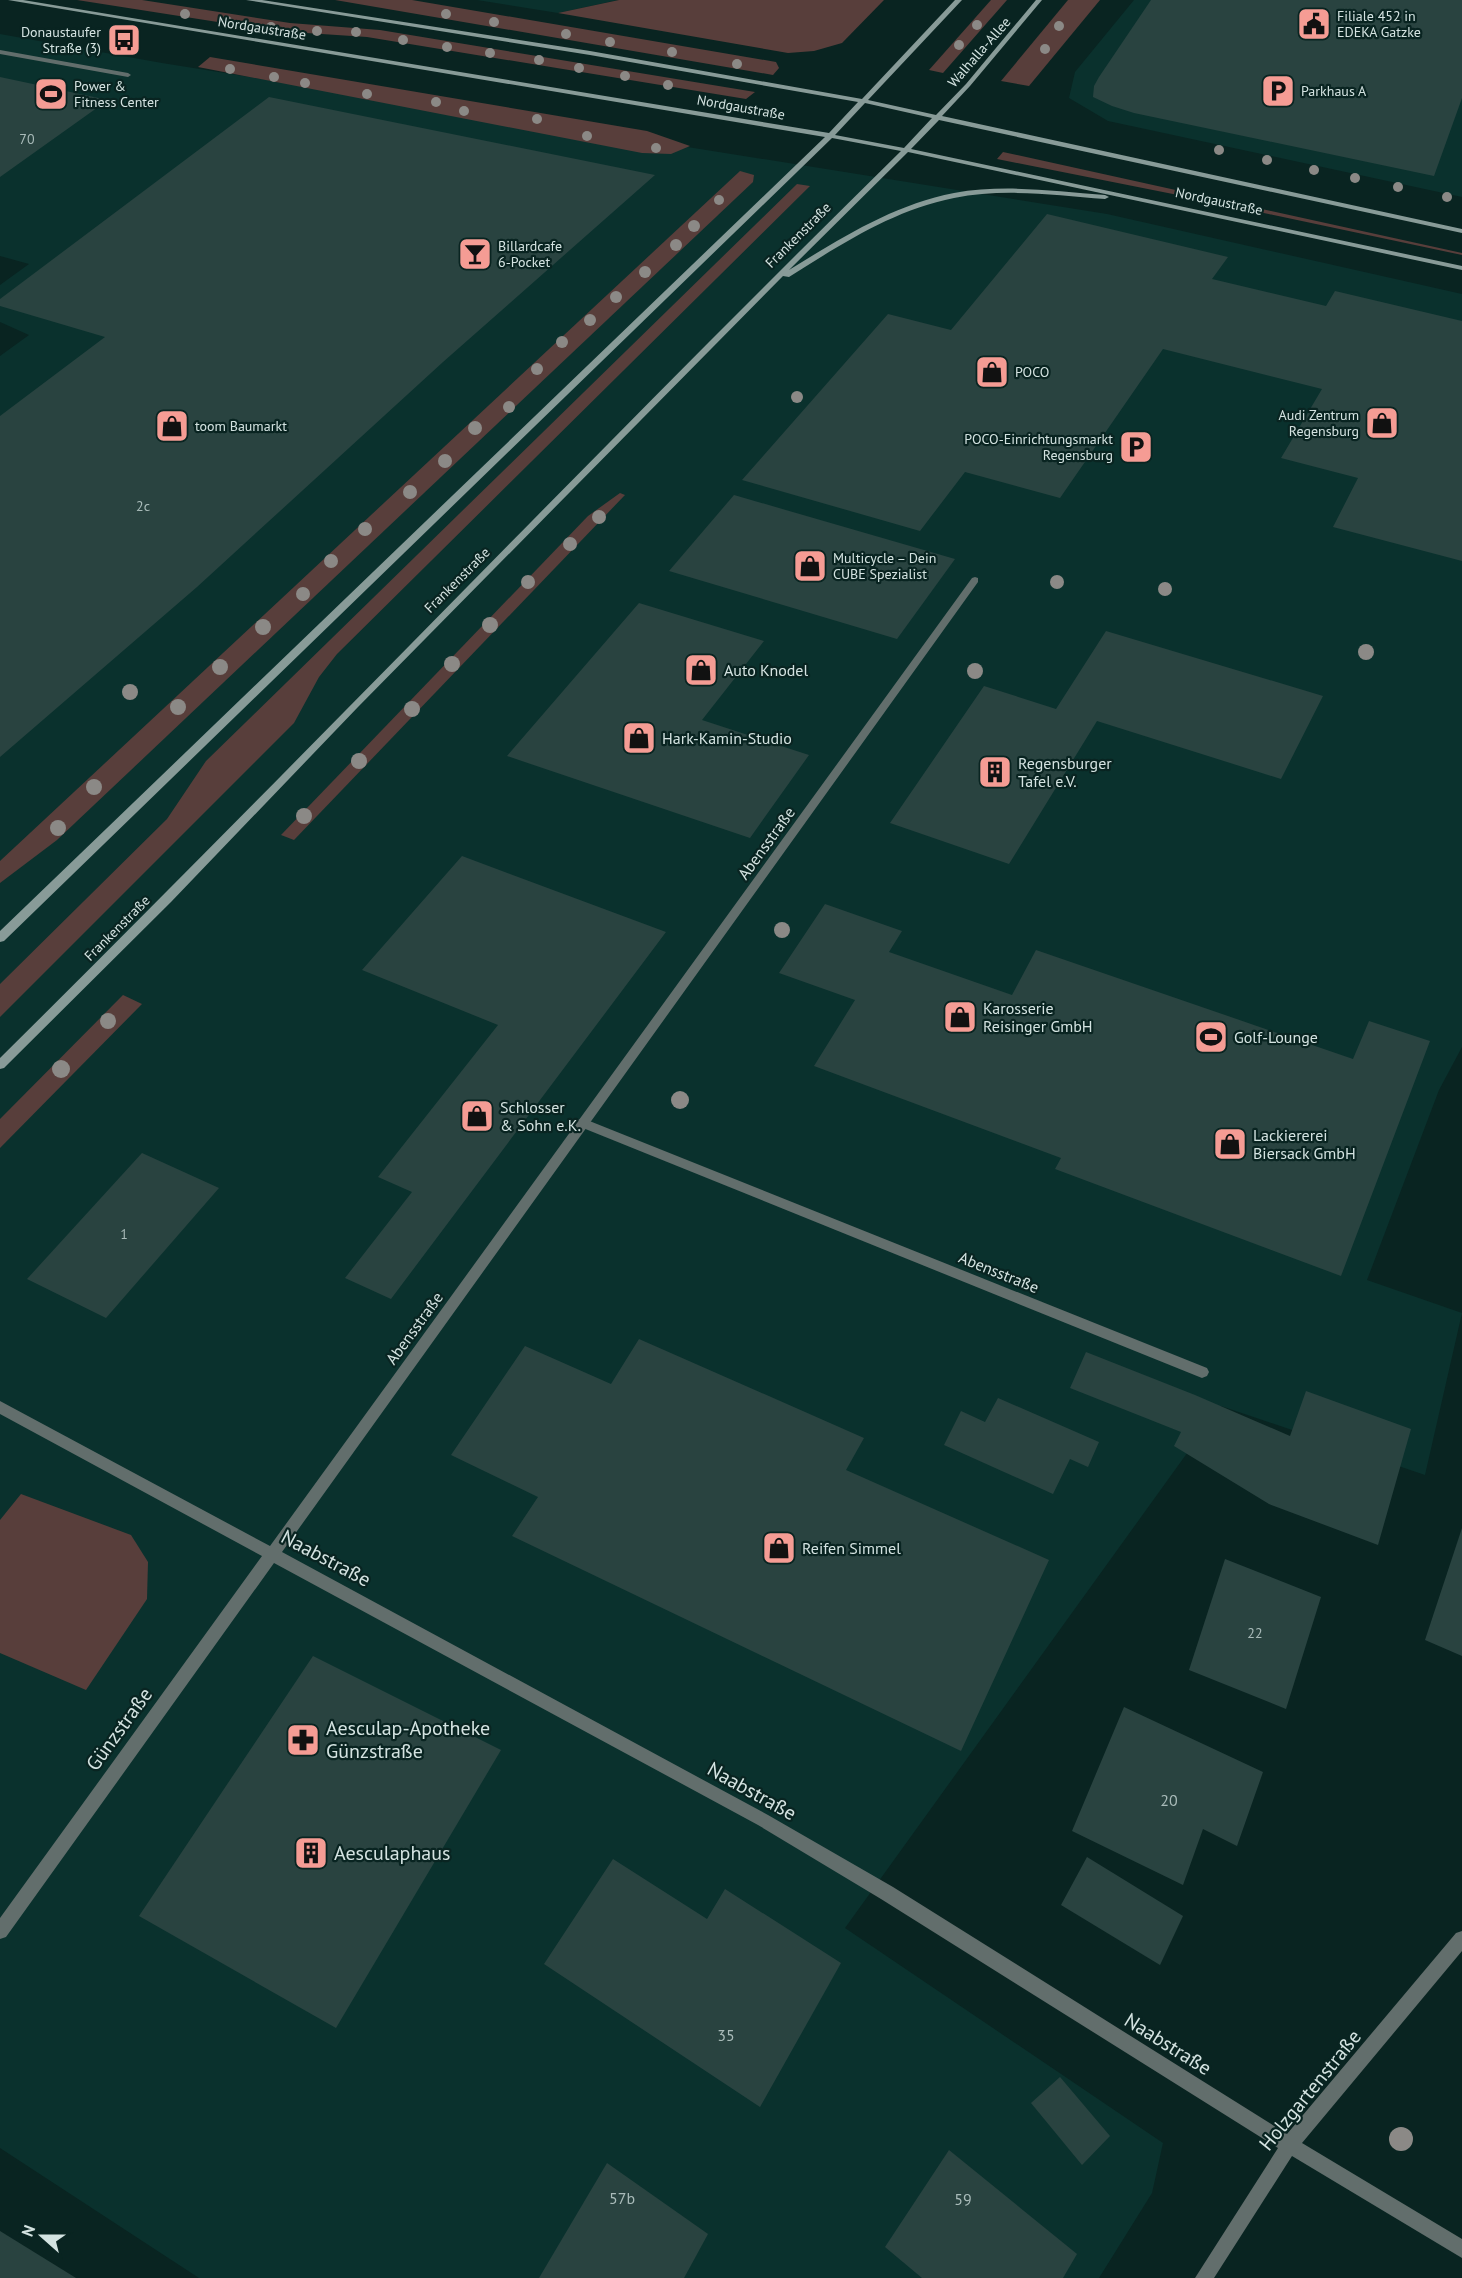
<svg xmlns="http://www.w3.org/2000/svg" width="1462" height="2278" font-family="'PT Sans',sans-serif">
	<style>
		.built { fill: #0a312d }
		.green { fill: #583e3b }
		.building { fill: #294340 }
		.lines { fill: none; stroke-linecap: round; stroke-linejoin: round }
		.lane { fill: #626e6c; fill-rule: evenodd }
		.street { fill: #626e6c; fill-rule: evenodd }
		.secondary { fill: #889b98; fill-rule: evenodd }
		.tree { fill: #8b8986 }
		.labels { text-anchor: middle; dominant-baseline: central; stroke-width: 4.5; stroke-linejoin: round; paint-order: stroke }
		.far-poi-label { font-size: 14px; fill: #d4e3e1; stroke: #092421; text-anchor: start }
		.far-street-label { font-size: 14px; fill: #d4e3e1; stroke: #092421 }
		.number-label { font-size: 14px; fill: #a9bbb9 }
		.poi-label { font-size: 16px; fill: #d4e3e1; stroke: #092421; text-anchor: start }
		.street-label { font-size: 16px; fill: #d4e3e1; stroke: #092421 }
		.near-number-label { font-size: 16px; fill: #a9bbb9 }
		.near-street-label { font-size: 20px; fill: #d4e3e1; stroke: #092421 }
		.near-poi-label { font-size: 20px; fill: #d4e3e1; stroke: #092421; text-anchor: start }
	</style>
	<rect width="100%" height="100%" fill="#092421"/>
	<g class="built">
		<path d="M 477,0 L 618,0 L 558,13 Z"/>
		<path d="M 1134,0 L 1462,0 L 1462,197 L 1108,121 L 1069,98 L 1075,72 Z"/>
		<path d="M 0,34 L 162,63 L 1107,214 L 1462,294 L 1462,1047 L 1439,1090 L 1367,1280 L 1462,1313 L 1425,1475 L 1221,1406 L 845,1928 L 1163,2143 L 1152,2193 L 1099,2278 L 199,2278 L 0,2148 L 0,356 L 29,335 L 0,322 L 0,285 L 29,264 L 0,256 Z"/>
	</g>
	<g class="green">
		<path d="M 77,0 L 142,0 L 290,23 L 380,30 L 755,92 L 746,99 L 367,37 L 276,31 Z"/>
		<path d="M 335,0 L 412,0 L 776,62 L 779,68 L 773,75 Z"/>
		<path d="M 619,0 L 884,0 L 842,43 L 814,51 L 788,53 L 558,13 Z"/>
		<path d="M 991,0 L 1007,0 L 943,73 L 929,70 Z"/>
		<path d="M 1068,0 L 1100,0 L 1029,86 L 1001,81 Z"/>
		<path d="M 210,57 L 647,131 L 690,146 L 671,154 L 642,153 L 198,67 Z"/>
		<path d="M 1003,152 L 1462,253 L 1462,255 L 1203,200 L 997,159 Z"/>
		<path d="M 740,171 L 754,175 L 753,182 L 57,840 L 0,883 L 0,861 Z"/>
		<path d="M 797,184 L 810,186 L 337,654 L 319,677 L 294,723 L 0,1017 L 0,984 L 167,819 L 206,761 Z"/>
		<path d="M 620,493 L 625,495 L 294,840 L 281,835 L 588,516 Z"/>
		<path d="M 123,995 L 142,1004 L 0,1148 L 0,1119 Z"/>
		<path d="M 21,1494 L 131,1535 L 148,1562 L 147,1599 L 86,1690 L 0,1653 L 0,1520 Z"/>
	</g>
	<g class="building">
		<path d="M 1151,0 L 1462,0 L 1462,98 L 1434,176 L 1134,113 L 1112,106 L 1093,97 L 1094,86 L 1099,77 Z"/>
		<path d="M 0,77 L 108,100 L 0,177 Z"/>
		<path d="M 269,97 L 655,175 L 443,362 L 197,587 L 0,757 L 0,416 L 105,337 L 0,306 L 0,299 Z"/>
		<path d="M 1047,214 L 1228,257 L 1212,279 L 1326,306 L 1335,291 L 1462,321 L 1462,561 L 1333,527 L 1358,478 L 1281,458 L 1322,389 L 1163,349 L 1060,498 L 965,472 L 920,531 L 742,480 L 888,314 L 951,330 Z"/>
		<path d="M 734,495 L 955,559 L 897,639 L 669,571 Z"/>
		<path d="M 639,603 L 764,641 L 702,720 L 809,755 L 750,838 L 507,756 Z"/>
		<path d="M 1106,631 L 1323,696 L 1281,779 L 1097,721 L 1009,864 L 890,823 L 984,686 L 1056,709 Z"/>
		<path d="M 462,856 L 666,932 L 391,1299 L 345,1278 L 412,1192 L 378,1177 L 498,1025 L 362,970 Z"/>
		<path d="M 825,904 L 902,931 L 889,952 L 1012,995 L 1036,950 L 1353,1059 L 1369,1021 L 1430,1041 L 1341,1276 L 1055,1169 L 1061,1158 L 814,1066 L 855,1000 L 779,973 Z"/>
		<path d="M 142,1153 L 219,1188 L 106,1318 L 27,1279 Z"/>
		<path d="M 639,1339 L 864,1438 L 846,1470 L 1049,1560 L 961,1751 L 512,1536 L 538,1497 L 451,1455 L 525,1346 L 611,1384 Z"/>
		<path d="M 1086,1352 L 1195,1395 L 1290,1436 L 1306,1391 L 1411,1429 L 1378,1545 L 1269,1504 L 1174,1446 L 1181,1432 L 1070,1388 Z"/>
		<path d="M 998,1398 L 1099,1442 L 1088,1467 L 1070,1459 L 1053,1494 L 944,1445 L 961,1411 L 985,1422 Z"/>
		<path d="M 1462,1528 L 1462,1656 L 1425,1640 Z"/>
		<path d="M 1225,1559 L 1321,1597 L 1286,1709 L 1189,1670 Z"/>
		<path d="M 313,1656 L 501,1750 L 336,2028 L 139,1916 Z"/>
		<path d="M 1124,1707 L 1263,1772 L 1237,1846 L 1203,1829 L 1183,1885 L 1072,1831 Z"/>
		<path d="M 1087,1857 L 1183,1916 L 1160,1965 L 1061,1905 Z"/>
		<path d="M 613,1859 L 707,1919 L 725,1889 L 841,1963 L 760,2107 L 544,1964 Z"/>
		<path d="M 1060,2077 L 1110,2136 L 1082,2165 L 1031,2103 Z"/>
		<path d="M 949,2150 L 1077,2254 L 1063,2278 L 922,2278 L 885,2247 Z"/>
		<path d="M 607,2163 L 708,2234 L 684,2278 L 539,2278 Z"/>
		<path d="M 0,2231 L 76,2278 L 0,2278 Z"/>
	</g>
	<g class="lines">
		<g class="lane">
			<path d="M 0,50 L 128,73 L 131,75 L 128,77 L 0,54 Z"/>
			<path d="M 582,1118 L 1207,1368 L 1209,1372 L 1207,1376 L 1202,1378 L 1197,1376 L 578,1126 L 576,1123 L 578,1120 Z"/>
		</g>
		<path class="street" d="M 975,577 L 978,578 L 978,582 L 282,1552 L 768,1815 L 893,1887 L 1287,2134 L 1456,1933 L 1462,1931 L 1462,1951 L 1302,2143 L 1462,2239 L 1462,2258 L 1292,2156 L 1214,2278 L 1195,2278 L 1278,2148 L 881,1899 L 758,1825 L 274,1563 L 6,1937 L 0,1939 L 0,1918 L 262,1556 L 0,1414 L 0,1401 L 270,1546 L 972,578 Z"/>
		<path class="secondary" d="M 8,0 L 23,0 L 829,133 L 858,102 L 590,55 L 246,0 L 262,0 L 590,51 L 862,99 L 955,0 L 962,0 L 868,100 L 936,115 L 966,84 L 1036,0 L 1042,0 L 970,86 L 942,116 L 1462,229 L 1462,233 L 939,120 L 911,149 L 1462,266 L 1462,270 L 908,152 L 789,270 C 841,238 893,205 954,193 C 1004,184 1055,191 1105,195 L 1109,197 L 1105,199 C 1055,195 1003,188 954,198 C 893,210 840,245 789,277 L 783,276 L 358,707 L 171,902 L 4,1068 L 0,1069 L 0,1058 C 303,758 597,450 901,151 L 832,138 L 4,941 L 0,942 L 0,931 L 825,137 ZM 865,103 L 932,118 L 904,148 L 835,135 Z"/>
	</g>
	<g class="tree">
		<circle cx="185" cy="14" r="5"/>
		<circle cx="446" cy="14" r="5"/>
		<circle cx="227" cy="21" r="5"/>
		<circle cx="494" cy="22" r="5"/>
		<circle cx="977" cy="25" r="5"/>
		<circle cx="1059" cy="26" r="5"/>
		<circle cx="271" cy="27" r="5"/>
		<circle cx="317" cy="31" r="5"/>
		<circle cx="356" cy="32" r="5"/>
		<circle cx="566" cy="34" r="5"/>
		<circle cx="403" cy="40" r="5"/>
		<circle cx="610" cy="42" r="5"/>
		<circle cx="959" cy="45" r="5"/>
		<circle cx="447" cy="47" r="5"/>
		<circle cx="1045" cy="49" r="5"/>
		<circle cx="672" cy="52" r="5"/>
		<circle cx="490" cy="53" r="5"/>
		<circle cx="539" cy="60" r="5"/>
		<circle cx="737" cy="64" r="5"/>
		<circle cx="579" cy="68" r="5"/>
		<circle cx="230" cy="69" r="5"/>
		<circle cx="625" cy="76" r="5"/>
		<circle cx="274" cy="77" r="5"/>
		<circle cx="305" cy="83" r="5"/>
		<circle cx="668" cy="85" r="5"/>
		<circle cx="367" cy="94" r="5"/>
		<circle cx="436" cy="102" r="5"/>
		<circle cx="464" cy="111" r="5"/>
		<circle cx="537" cy="119" r="5"/>
		<circle cx="587" cy="136" r="5"/>
		<circle cx="656" cy="148" r="5"/>
		<circle cx="1219" cy="150" r="5"/>
		<circle cx="1267" cy="160" r="5"/>
		<circle cx="1314" cy="170" r="5"/>
		<circle cx="1355" cy="178" r="5"/>
		<circle cx="1398" cy="187" r="5"/>
		<circle cx="1447" cy="197" r="5"/>
		<circle cx="719" cy="200" r="5"/>
		<circle cx="694" cy="226" r="6"/>
		<circle cx="676" cy="245" r="6"/>
		<circle cx="645" cy="272" r="6"/>
		<circle cx="616" cy="297" r="6"/>
		<circle cx="590" cy="320" r="6"/>
		<circle cx="562" cy="342" r="6"/>
		<circle cx="537" cy="369" r="6"/>
		<circle cx="797" cy="397" r="6"/>
		<circle cx="509" cy="407" r="6"/>
		<circle cx="475" cy="428" r="7"/>
		<circle cx="445" cy="461" r="7"/>
		<circle cx="410" cy="492" r="7"/>
		<circle cx="599" cy="517" r="7"/>
		<circle cx="365" cy="529" r="7"/>
		<circle cx="570" cy="544" r="7"/>
		<circle cx="331" cy="561" r="7"/>
		<circle cx="528" cy="582" r="7"/>
		<circle cx="1057" cy="582" r="7"/>
		<circle cx="1165" cy="589" r="7"/>
		<circle cx="303" cy="594" r="7"/>
		<circle cx="490" cy="625" r="8"/>
		<circle cx="263" cy="627" r="8"/>
		<circle cx="1366" cy="652" r="8"/>
		<circle cx="452" cy="664" r="8"/>
		<circle cx="220" cy="667" r="8"/>
		<circle cx="975" cy="671" r="8"/>
		<circle cx="130" cy="692" r="8"/>
		<circle cx="178" cy="707" r="8"/>
		<circle cx="412" cy="709" r="8"/>
		<circle cx="359" cy="761" r="8"/>
		<circle cx="94" cy="787" r="8"/>
		<circle cx="304" cy="816" r="8"/>
		<circle cx="58" cy="828" r="8"/>
		<circle cx="782" cy="930" r="8"/>
		<circle cx="108" cy="1021" r="8"/>
		<circle cx="61" cy="1069" r="9"/>
		<circle cx="680" cy="1100" r="9"/>
		<circle cx="1401" cy="2139" r="12"/>
	</g>
	<defs>
		<symbol id="civic-square" viewBox="-11 -11 22 22"><rect x="-9" y="-9" width="18" height="18" rx="4" fill="#f59c94" stroke="#092421"/><path d="M-.6-6.5H3V-4.5H.6V-3L4-1V1h2V6H-6V1h2V-1L-.6-3ZM-1.2 2.5V6h2.4V2.5Z" fill="#111"/></symbol>
		<symbol id="bus-square" viewBox="-11 -11 22 22"><rect x="-9" y="-9" width="18" height="18" rx="4" fill="#f59c94" stroke="#092421"/><path d="M-5-6H5V4H4V6H2V4H-2V6H-4V4H-5ZM-3.5-4V0h7V-4ZM-3.5 1.2v1.5H-2V1.2ZM2 1.2v1.5H3.5V1.2Z" fill="#111"/></symbol>
		<symbol id="parking-square" viewBox="-11 -11 22 22"><rect x="-9" y="-9" width="18" height="18" rx="4" fill="#f59c94" stroke="#092421"/><path d="M-3.5-5.5H1a3.5 3.5 0 0 1 0 7H-1V5.5H-3.5ZM-1-3.4V-.6H.8a1.4 1.4 0 0 0 0-2.8Z" fill="#111"/></symbol>
		<symbol id="stadium-square" viewBox="-11 -11 22 22"><rect x="-9" y="-9" width="18" height="18" rx="4" fill="#f59c94" stroke="#092421"/><path d="M0-5a6.5 5 0 1 0 0 10a6.5 5 0 1 0 0-10ZM-3.5-1.8h7v3.6h-7Z" fill="#111"/></symbol>
		<symbol id="bar-square" viewBox="-11 -11 22 22"><rect x="-9" y="-9" width="18" height="18" rx="4" fill="#f59c94" stroke="#092421"/><path d="M-6-5H6L.8 .8V4.5H3.5V6h-7V4.5H-.8V.8Z" fill="#111"/></symbol>
		<symbol id="shop-square" viewBox="-11 -11 22 22"><rect x="-9" y="-9" width="18" height="18" rx="4" fill="#f59c94" stroke="#092421"/><path d="M-5-2.5h2.3a2.7 3.5 0 0 1 5.4 0H5L5.5 6h-11ZM-1.5-2.5h3a1.5 2.3 0 0 0-3 0Z" fill="#111"/></symbol>
		<symbol id="building-square" viewBox="-11 -11 22 22"><rect x="-9" y="-9" width="18" height="18" rx="4" fill="#f59c94" stroke="#092421"/><path d="M-4-6H4V6H1V3H-1V6H-4ZM-2.5-4.3h1.7v1.8h-1.7ZM.8-4.3h1.7v1.8H.8ZM-2.5-1h1.7V.8h-1.7ZM.8-1h1.7V.8H.8Z" fill="#111"/></symbol>
		<symbol id="pharmacy-square" viewBox="-11 -11 22 22"><rect x="-9" y="-9" width="18" height="18" rx="4" fill="#f59c94" stroke="#092421"/><path d="M-2-6h4v4h4v4h-4v4h-4v-4h-4v-4h4Z" fill="#111"/></symbol>
	</defs>
	<g fill-rule="evenodd">
		<use href="#civic-square" x="1295" y="5" width="38" height="38"/>
		<use href="#bus-square" x="105" y="21" width="38" height="38"/>
		<use href="#parking-square" x="1259" y="72" width="38" height="38"/>
		<use href="#stadium-square" x="32" y="75" width="38" height="38"/>
		<use href="#bar-square" x="456" y="235" width="38" height="38"/>
		<use href="#shop-square" x="973" y="353" width="38" height="38"/>
		<use href="#shop-square" x="1363" y="404" width="38" height="38"/>
		<use href="#shop-square" x="153" y="407" width="38" height="38"/>
		<use href="#parking-square" x="1117" y="428" width="38" height="38"/>
		<use href="#shop-square" x="791" y="547" width="38" height="38"/>
		<use href="#shop-square" x="682" y="651" width="38" height="38"/>
		<use href="#shop-square" x="620" y="719" width="38" height="38"/>
		<use href="#building-square" x="976" y="753" width="38" height="38"/>
		<use href="#shop-square" x="941" y="998" width="38" height="38"/>
		<use href="#stadium-square" x="1192" y="1018" width="38" height="38"/>
		<use href="#shop-square" x="458" y="1097" width="38" height="38"/>
		<use href="#shop-square" x="1211" y="1125" width="38" height="38"/>
		<use href="#shop-square" x="760" y="1529" width="38" height="38"/>
		<use href="#pharmacy-square" x="284" y="1721" width="38" height="38"/>
		<use href="#building-square" x="292" y="1834" width="38" height="38"/>
	</g>
	<g class="labels">
		<g class="far-poi-label">
			<text x="1337" y="16">Filiale 452 in<tspan x="1337" dy="16">EDEKA Gatzke</tspan></text>
			<text x="101" y="32" text-anchor="end">Donaustaufer<tspan x="101" dy="16">Straße (3)</tspan></text>
			<text x="74" y="86">Power &amp;<tspan x="74" dy="16">Fitness Center</tspan></text>
			<text x="1301" y="91">Parkhaus A</text>
			<text x="498" y="246">Billardcafe<tspan x="498" dy="16">6-Pocket</tspan></text>
			<text x="1015" y="372">POCO</text>
			<text x="1359" y="415" text-anchor="end">Audi Zentrum<tspan x="1359" dy="16">Regensburg</tspan></text>
			<text x="195" y="426">toom Baumarkt</text>
			<text x="1113" y="439" text-anchor="end">POCO-Einrichtungsmarkt<tspan x="1113" dy="16">Regensburg</tspan></text>
			<text x="833" y="558">Multicycle – Dein<tspan x="833" dy="16">CUBE Spezialist</tspan></text>
		</g>
		<g class="far-street-label">
			<text transform="translate(262 28) rotate(9)">Nordgaustraße</text>
			<text transform="translate(979 52) rotate(-49)">Walhalla-Allee</text>
			<text transform="translate(741 107) rotate(10)">Nordgaustraße</text>
			<text transform="translate(1219 201) rotate(12)">Nordgaustraße</text>
			<text transform="translate(798 235) rotate(-45)">Frankenstraße</text>
			<text transform="translate(457 580) rotate(-45)">Frankenstraße</text>
			<text transform="translate(117 928) rotate(-45)">Frankenstraße</text>
		</g>
		<g class="number-label">
			<text x="27" y="139">70</text>
			<text x="143" y="506">2c</text>
			<text x="124" y="1234">1</text>
			<text x="1255" y="1633">22</text>
		</g>
		<g class="poi-label">
			<text x="724" y="670">Auto Knodel</text>
			<text x="662" y="738">Hark-Kamin-Studio</text>
			<text x="1018" y="763">Regensburger<tspan x="1018" dy="18">Tafel e.V.</tspan></text>
			<text x="983" y="1008">Karosserie<tspan x="983" dy="18">Reisinger GmbH</tspan></text>
			<text x="1234" y="1037">Golf-Lounge</text>
			<text x="500" y="1107">Schlosser<tspan x="500" dy="18">&amp; Sohn e.K.</tspan></text>
			<text x="1253" y="1135">Lackiererei<tspan x="1253" dy="18">Biersack GmbH</tspan></text>
			<text x="802" y="1548">Reifen Simmel</text>
		</g>
		<g class="street-label">
			<text transform="translate(766 843) rotate(-54)">Abensstraße</text>
			<text transform="translate(999 1272) rotate(22)">Abensstraße</text>
			<text transform="translate(414 1328) rotate(-54)">Abensstraße</text>
		</g>
		<g class="near-number-label">
			<text x="1169" y="1800">20</text>
			<text x="726" y="2035">35</text>
			<text x="622" y="2198">57b</text>
			<text x="963" y="2199">59</text>
		</g>
		<g class="near-street-label">
			<text transform="translate(326 1558) rotate(28)">Naabstraße</text>
			<text transform="translate(119 1729) rotate(-54)">Günzstraße</text>
			<text transform="translate(752 1791) rotate(29)">Naabstraße</text>
			<text transform="translate(1168 2044) rotate(32)">Naabstraße</text>
			<text transform="translate(1310 2090) rotate(-51)">Holzgartenstraße</text>
		</g>
		<g class="near-poi-label">
			<text x="326" y="1728">Aesculap-Apotheke<tspan x="326" dy="23">Günzstraße</tspan></text>
			<text x="334" y="1853">Aesculaphaus</text>
		</g>
	</g>
	<g transform="translate(42 2236) rotate(291)" stroke="#092421" stroke-width="4.5" paint-order="stroke">
	<path d="M0-4.5L10 22L0 15L-10 22Z" fill="#d4e3e1"/>
	<text y="-9" font-size="16" font-weight="bold" text-anchor="middle" fill="#d4e3e1">N</text>
	</g>
</svg>
